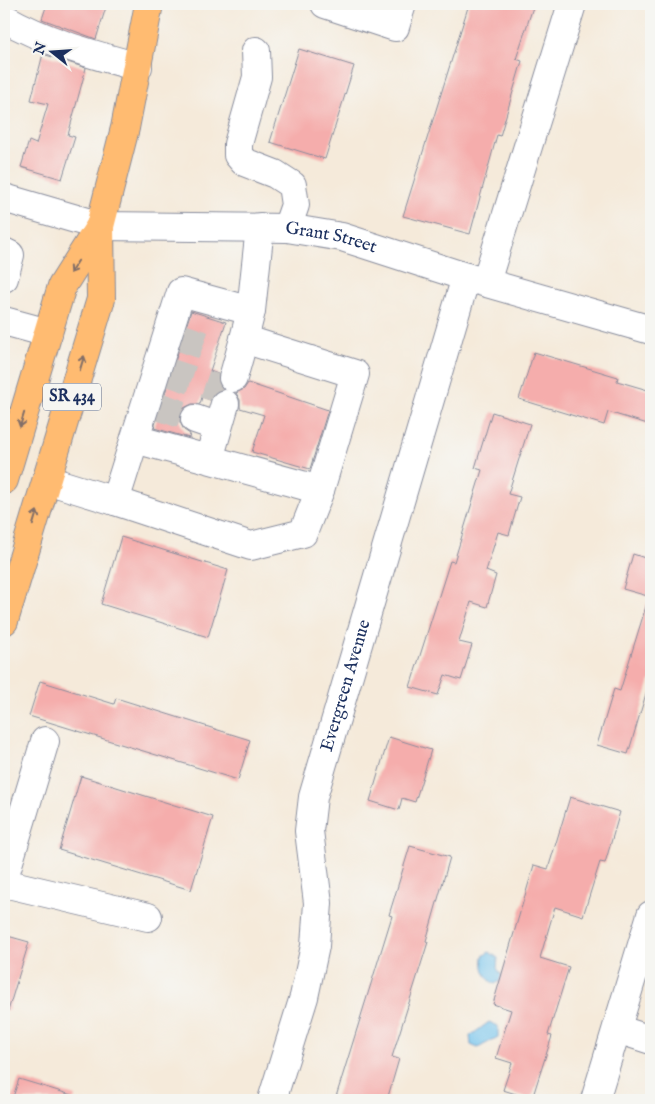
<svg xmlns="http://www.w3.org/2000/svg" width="655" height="1104" font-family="'IM FELL English',serif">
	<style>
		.water { fill: #71c2ed; stroke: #4678a6 }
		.building { fill: #f5adac }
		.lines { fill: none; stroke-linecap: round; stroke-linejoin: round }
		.minor-tunnel { stroke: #c9c5c1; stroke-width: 28; stroke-dasharray: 28 14; stroke-linecap: butt }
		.minor-casing { stroke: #888c9c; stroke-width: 30 }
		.major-casing { stroke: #888c9c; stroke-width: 30 }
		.minor { stroke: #fff; stroke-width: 28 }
		.major { stroke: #ffbb71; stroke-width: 28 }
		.oneway { stroke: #826e67 }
		.labels { text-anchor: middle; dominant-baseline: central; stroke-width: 4; stroke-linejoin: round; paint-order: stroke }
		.shield { fill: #f6f6f2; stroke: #5d6b8a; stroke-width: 1 }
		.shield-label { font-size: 16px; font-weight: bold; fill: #1b2f5e }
		.street-label { font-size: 18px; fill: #1b2f5e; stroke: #f6f6f2 }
	</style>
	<rect width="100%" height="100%" fill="#f6f6f2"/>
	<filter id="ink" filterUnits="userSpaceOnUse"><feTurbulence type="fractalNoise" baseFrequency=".02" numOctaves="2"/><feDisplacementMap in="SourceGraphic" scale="10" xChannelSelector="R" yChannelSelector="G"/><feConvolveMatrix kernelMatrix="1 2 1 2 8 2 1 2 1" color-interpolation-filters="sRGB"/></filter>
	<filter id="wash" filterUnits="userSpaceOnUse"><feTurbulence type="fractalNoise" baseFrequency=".0096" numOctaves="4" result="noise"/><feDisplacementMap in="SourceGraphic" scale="20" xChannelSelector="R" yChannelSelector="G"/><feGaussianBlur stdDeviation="1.12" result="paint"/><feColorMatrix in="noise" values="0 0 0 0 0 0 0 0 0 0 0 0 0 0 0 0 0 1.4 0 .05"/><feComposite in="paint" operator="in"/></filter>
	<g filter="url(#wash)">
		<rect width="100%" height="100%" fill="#f5eada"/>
		<g class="water">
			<path d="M 489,952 L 498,958 L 497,968 L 502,976 L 500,981 L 495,984 C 485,979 481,967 483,956 Z"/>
			<path d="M 489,1022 L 498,1026 L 498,1037 L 478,1048 L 471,1045 L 470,1036 Z"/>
		</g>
		<g id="blocks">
			<g class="building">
				<path d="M 47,4 L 107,4 L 96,39 L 42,19 Z"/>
				<path d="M 469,4 L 534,4 L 516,59 L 522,61 L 500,136 L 497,135 L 470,234 L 403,216 Z"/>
				<path d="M 299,49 L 354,66 L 325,159 L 270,142 Z"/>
				<path d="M 43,54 L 86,68 L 68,135 L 75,137 L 62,179 L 21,167 L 29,141 L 36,144 L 48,104 L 31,100 Z"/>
				<path d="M 191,311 L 226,322 L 210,371 L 218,374 L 218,381 L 222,389 L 215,392 L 210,400 L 202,397 L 200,404 L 192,404 L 184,408 L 180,413 L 180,422 L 184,430 L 190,434 L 189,438 L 154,428 Z"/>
				<path d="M 534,352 L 618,377 L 617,381 L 651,391 L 651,425 L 608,412 L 604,425 L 519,399 Z"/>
				<path d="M 248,383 L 328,410 L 310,469 L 252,452 L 264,415 L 240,408 L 240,400 L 236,393 L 244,389 Z"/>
				<path d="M 492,412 L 530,424 L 508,494 L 520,497 L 509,535 L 498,532 L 486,571 L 496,575 L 487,607 L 471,602 L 459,642 L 472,645 L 461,680 L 445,675 L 438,695 L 410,687 L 450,561 L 454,562 L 482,470 L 475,468 Z"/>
				<path d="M 121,537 L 228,570 L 208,637 L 101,604 Z"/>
				<path d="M 633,554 L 651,560 L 651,597 L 623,589 Z"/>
				<path d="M 647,603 L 651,604 L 651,677 L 628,754 L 597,745 L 614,689 L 620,691 Z"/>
				<path d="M 40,681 L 114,704 L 116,698 L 250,740 L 238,780 L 29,716 Z"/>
				<path d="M 389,737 L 431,750 L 415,802 L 402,798 L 399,810 L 370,801 Z"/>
				<path d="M 81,776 L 213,817 L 191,890 L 59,850 Z"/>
				<path d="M 570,797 L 620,812 L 605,863 L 600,862 L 583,916 L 555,907 L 540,958 L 569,967 L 548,1035 L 552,1036 L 532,1099 L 503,1090 L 512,1063 L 496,1058 L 511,1010 L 493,1004 L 534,865 L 548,869 Z"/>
				<path d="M 410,846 L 450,857 L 426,941 L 428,942 L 392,1057 L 399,1059 L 387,1100 L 335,1100 L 392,916 L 389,915 Z"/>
				<path d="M 4,935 L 29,942 L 8,1011 L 4,1010 Z"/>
				<path d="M 19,1079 L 75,1096 L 74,1100 L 12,1100 Z"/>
			</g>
		</g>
	</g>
	<g filter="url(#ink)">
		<use href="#blocks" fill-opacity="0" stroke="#888c9c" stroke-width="1"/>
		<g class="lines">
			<g class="minor-tunnel">
				<path d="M 177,336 L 217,350"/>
				<path d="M 165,371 L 228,392"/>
				<path d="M 155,405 L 195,419"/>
			</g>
			<defs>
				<g id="minor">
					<path d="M 325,4 L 395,27 L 402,4"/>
					<path d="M 4,18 C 46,42 91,54 138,67"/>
					<path d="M 256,51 L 257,77 L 238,144 L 238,155 L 244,162 L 275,174 L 292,185 L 295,205 L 287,228"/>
					<path id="s1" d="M 4,198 L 100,226 L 287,228 L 342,237 L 466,277 L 651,330"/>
					<path d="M 4,252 L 10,255 L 4,278"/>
					<path d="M 486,282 L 572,4"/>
					<path d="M 4,321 L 48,333"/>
					<path d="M 233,378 L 244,339"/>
					<path d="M 195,419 L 218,427"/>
					<path d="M 135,439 L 320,490"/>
					<path d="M 209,459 L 225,404"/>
					<path d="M 47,480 L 115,501 L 181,292 L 251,311 L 260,227"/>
					<path d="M 115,501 L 251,546 L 303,533 L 320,490 L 355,374 L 244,339 L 251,311"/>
					<path d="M 4,878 L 45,741"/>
					<path d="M 4,883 L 148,917"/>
					<path d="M 617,1029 L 651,1040"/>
					<path id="s2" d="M 272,1100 L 304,997 L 315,946 L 318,903 L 309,831 L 313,797 L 466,277"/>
					<path d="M 595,1100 L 651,915"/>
				</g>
				<g id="major">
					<path d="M 4,480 L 62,286 L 100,226"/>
					<path d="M 4,621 L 101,299 L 100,226 L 125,128 L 149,4"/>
				</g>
			</defs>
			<use href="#minor" class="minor-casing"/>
			<use href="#major" class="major-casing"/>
			<use href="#minor" class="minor"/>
			<use href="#major" class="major"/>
		</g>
		<defs><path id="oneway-shaft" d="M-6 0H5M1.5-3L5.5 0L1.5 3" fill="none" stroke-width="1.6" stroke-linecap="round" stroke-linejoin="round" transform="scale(1.25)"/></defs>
		<g class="oneway">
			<use href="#oneway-shaft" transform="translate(74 267) rotate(123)"/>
			<use href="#oneway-shaft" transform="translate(82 363) rotate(-73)"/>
			<use href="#oneway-shaft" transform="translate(22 420) rotate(107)"/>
			<use href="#oneway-shaft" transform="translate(35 518) rotate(-73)"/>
		</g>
	</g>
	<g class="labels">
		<rect class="shield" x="43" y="383.5" width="58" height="27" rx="4"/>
		<g class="shield-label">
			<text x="72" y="397">SR 434</text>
		</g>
		<g class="street-label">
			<text stroke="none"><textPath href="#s1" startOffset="332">Grant Street</textPath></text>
			<text stroke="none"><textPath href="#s2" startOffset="426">Evergreen Avenue</textPath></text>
		</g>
	</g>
	<rect width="655" height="1104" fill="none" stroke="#f6f6f2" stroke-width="20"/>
	<g transform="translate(52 52) rotate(287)" stroke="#f6f6f2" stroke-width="4" paint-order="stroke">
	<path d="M0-4L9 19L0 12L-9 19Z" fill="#1b2f5e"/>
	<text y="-8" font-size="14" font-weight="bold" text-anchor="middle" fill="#1b2f5e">N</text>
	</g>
</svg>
